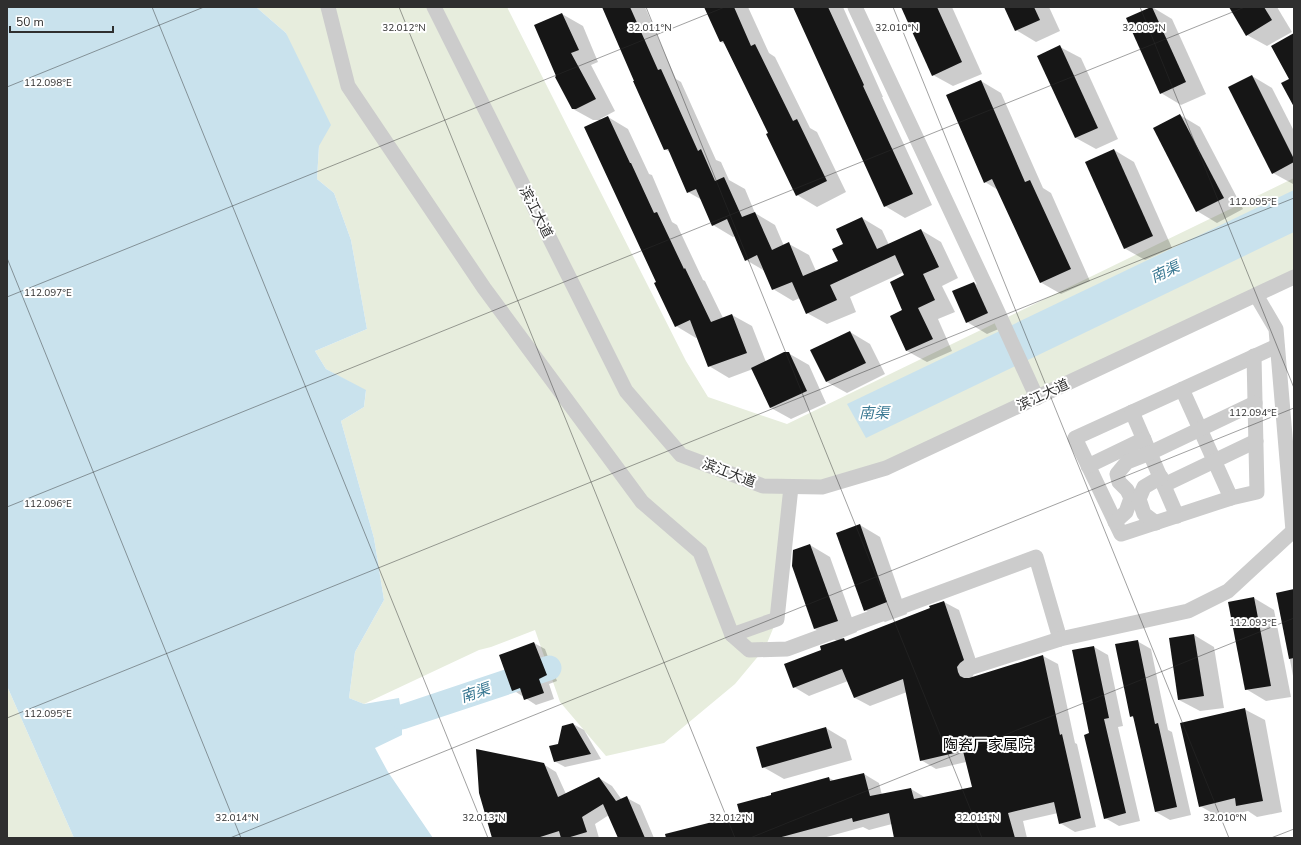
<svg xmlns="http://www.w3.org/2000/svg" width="1301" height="845" font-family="'Nunito Sans','Noto Sans SC',sans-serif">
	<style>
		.green { fill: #e7eddd }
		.water { fill: #c9e2ed }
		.shadow { fill: #0003 }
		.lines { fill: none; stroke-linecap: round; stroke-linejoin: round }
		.river { stroke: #c9e2ed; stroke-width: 25 }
		.building { fill: #161616 }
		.minor { stroke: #ccc; stroke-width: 15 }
		.ticks { fill: none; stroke: #2f2f2f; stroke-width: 1; stroke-opacity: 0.45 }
		.labels { text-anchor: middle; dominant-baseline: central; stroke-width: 4; stroke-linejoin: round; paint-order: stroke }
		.street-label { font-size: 14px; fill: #2f2f2f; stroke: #fff }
		.water-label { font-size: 15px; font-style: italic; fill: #3b7993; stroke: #fff }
		.neighbourhood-label { font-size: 15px; fill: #000; stroke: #fff }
		.ticks-label { font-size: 10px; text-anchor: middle; fill: #2f2f2f; stroke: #fff; stroke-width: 4; stroke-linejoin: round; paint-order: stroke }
	</style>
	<rect width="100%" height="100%" fill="#fff"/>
	<g class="green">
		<path d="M 256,7 L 507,7 L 686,361 L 708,397 L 787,424 L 1294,178 L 1294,277 L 886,468 L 791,487 L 777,619 L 765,648 L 735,684 L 664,743 L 606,756 L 560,702 L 535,630 L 491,647 L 479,650 L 364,704 L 349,698 L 355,652 L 384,600 L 374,538 L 341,421 L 364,407 L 366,391 L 326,369 L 315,351 L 367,329 L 351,240 L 334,193 L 317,179 L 319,146 L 286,33 Z"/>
		<path d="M 7,686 L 74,838 L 7,838 Z"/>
	</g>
	<g class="water">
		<path d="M 7,7 L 256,7 L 286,33 L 331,125 L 319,146 L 317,179 L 334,193 L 351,240 L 367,329 L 315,351 L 326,369 L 366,390 L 364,407 L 341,421 L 374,538 L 384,600 L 355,652 L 349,698 L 364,704 L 399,698 L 402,717 L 402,735 L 375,748 L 388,772 L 433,838 L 74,838 L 7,686 Z"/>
		<path d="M 1294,190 L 1294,232 L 866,438 L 847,404 Z"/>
	</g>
	<g class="shadow">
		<path d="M 603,7 L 645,7 L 676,79 L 681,82 L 716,160 L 721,162 L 729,180 L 745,189 L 755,213 L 775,225 L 784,246 L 789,244 L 809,255 L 816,271 L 839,261 L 844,245 L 862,218 L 882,230 L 889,245 L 921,230 L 941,242 L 958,278 L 942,286 L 955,312 L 938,319 L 952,351 L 927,362 L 907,351 L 891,316 L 904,310 L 906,276 L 904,272 L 850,297 L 856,312 L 827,324 L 807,313 L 800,298 L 793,301 L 773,289 L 765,271 L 746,260 L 735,236 L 733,237 L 713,225 L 702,200 L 688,192 L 671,153 L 665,149 Z"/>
		<path d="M 705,7 L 748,7 L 769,53 L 775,57 L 810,128 L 817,132 L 846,192 L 817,207 L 797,195 L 769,134 L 725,44 L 721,42 Z"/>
		<path d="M 794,7 L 843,7 L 883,97 L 882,97 L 932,205 L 905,218 L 885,206 Z"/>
		<path d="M 902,7 L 952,7 L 982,74 L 953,86 L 933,75 Z"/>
		<path d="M 1005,7 L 1049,7 L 1060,31 L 1036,42 L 1016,30 Z"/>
		<path d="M 1152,7 L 1172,19 L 1206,94 L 1181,105 L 1161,93 Z"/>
		<path d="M 1230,7 L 1277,7 L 1292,32 L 1267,46 L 1247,35 Z"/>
		<path d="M 562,14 L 583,26 L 598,62 L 591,65 L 615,111 L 600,119 L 601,120 L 608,117 L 628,129 L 649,174 L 652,175 L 672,222 L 677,225 L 703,280 L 705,281 L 723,318 L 732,315 L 752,326 L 766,362 L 788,353 L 809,365 L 826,403 L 791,419 L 771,408 L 753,369 L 729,378 L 709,366 L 698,337 L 696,338 L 676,326 L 657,283 L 601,120 L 593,120 L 573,109 Z"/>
		<path d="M 1060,47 L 1081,58 L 1118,139 L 1096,149 L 1076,138 L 1039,57 Z"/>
		<path d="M 1252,76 L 1272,88 L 1294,131 L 1294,184 L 1293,184 L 1273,173 Z"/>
		<path d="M 981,81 L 1001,93 L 1043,188 L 1051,193 L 1090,281 L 1061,294 L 1040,282 L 998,190 L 985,182 Z"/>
		<path d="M 1180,115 L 1200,127 L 1243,209 L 1217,223 L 1197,211 Z"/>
		<path d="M 1114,150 L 1134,162 L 1172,248 L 1145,260 L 1124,248 Z"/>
		<path d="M 974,283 L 994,294 L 1008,325 L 987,334 L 967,322 Z"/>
		<path d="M 850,332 L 870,344 L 885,374 L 847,393 L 827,382 Z"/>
		<path d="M 860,525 L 880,537 L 907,614 L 885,622 L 865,610 Z"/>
		<path d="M 810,545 L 830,557 L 857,632 L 842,638 L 847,641 L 931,608 L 944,602 L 959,610 L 979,669 L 975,671 L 972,678 L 1043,656 L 1058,664 L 1075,743 L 1077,744 L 1096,827 L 1075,832 L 1060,823 L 1058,813 L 1023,821 L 1027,838 L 895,838 L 892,824 L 869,830 L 863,827 L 823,838 L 686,838 L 741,816 L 829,778 L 835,781 L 864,774 L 879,783 L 882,795 L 911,789 L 926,798 L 973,788 L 966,762 L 936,769 L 921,760 L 907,692 L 870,706 L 855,698 L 848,681 L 809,696 L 794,687 L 823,650 L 837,641 L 815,629 L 793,566 Z"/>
		<path d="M 1294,590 L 1294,681 L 1277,593 Z"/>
		<path d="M 1254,598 L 1274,610 L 1291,697 L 1266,701 L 1246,689 Z"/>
		<path d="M 1194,635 L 1214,647 L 1224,708 L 1200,711 L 1179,700 Z"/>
		<path d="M 1137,641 L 1151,649 L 1168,730 L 1172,732 L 1191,815 L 1170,820 L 1156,812 L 1134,718 L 1131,716 Z"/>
		<path d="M 534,643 L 545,649 L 557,681 L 549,684 L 554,699 L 536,705 L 513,690 Z"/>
		<path d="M 1094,647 L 1108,655 L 1123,726 L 1118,727 L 1140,821 L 1119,826 L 1105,818 L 1090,734 Z"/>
		<path d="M 1244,709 L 1265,720 L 1282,812 L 1257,817 L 1248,811 L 1221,818 L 1200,806 Z"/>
		<path d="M 573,724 L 584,730 L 601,759 L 565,767 L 554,761 L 559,745 Z"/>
		<path d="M 826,728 L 846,740 L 852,760 L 784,779 L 763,767 Z"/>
		<path d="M 543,764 L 556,772 L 566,794 L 599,778 L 612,786 L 622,800 L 627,798 L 640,805 L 654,838 L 619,838 L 609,815 L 595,824 L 599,838 L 493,838 Z"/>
	</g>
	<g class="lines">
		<path class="river" d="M 402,717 L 549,668"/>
	</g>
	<g class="building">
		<path d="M 602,7 L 630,7 L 658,70 L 661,69 L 698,151 L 701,149 L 715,181 L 724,177 L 742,217 L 755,212 L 772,250 L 789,242 L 803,276 L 838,261 L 832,249 L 843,244 L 836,229 L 862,217 L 877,249 L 921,229 L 939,267 L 923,274 L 935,300 L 918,308 L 933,339 L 906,351 L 890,316 L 902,310 L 890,282 L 904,275 L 895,255 L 830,285 L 837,300 L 806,314 L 792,282 L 772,290 L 757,255 L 745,261 L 727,219 L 712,226 L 696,189 L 687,193 L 668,149 L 664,150 L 633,81 L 634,81 Z"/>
		<path d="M 704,7 L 734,7 L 751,46 L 755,44 L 793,121 L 797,119 L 827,181 L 796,196 L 766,134 L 768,133 L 723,41 L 720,42 Z"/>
		<path d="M 793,7 L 828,7 L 864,85 L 863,86 L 913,194 L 884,207 Z"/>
		<path d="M 901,7 L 937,7 L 962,62 L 932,76 Z"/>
		<path d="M 1004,7 L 1034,7 L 1040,20 L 1015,31 Z"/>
		<path d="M 1151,7 L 1152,7 L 1186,82 L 1160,94 L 1126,18 Z"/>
		<path d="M 1229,7 L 1264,7 L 1272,20 L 1246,36 Z"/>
		<path d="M 562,13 L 579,50 L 571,53 L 596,99 L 576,109 L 572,109 L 555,77 L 556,76 L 534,25 Z"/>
		<path d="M 1294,33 L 1294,107 L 1281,83 L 1289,79 L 1271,46 Z"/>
		<path d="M 1060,45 L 1098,128 L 1075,138 L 1037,56 Z"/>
		<path d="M 1252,75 L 1294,159 L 1294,162 L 1272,174 L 1228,87 Z"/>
		<path d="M 981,80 L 1025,182 L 1030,180 L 1071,269 L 1040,283 L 992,179 L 984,183 L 946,95 Z"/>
		<path d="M 1180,114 L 1224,198 L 1196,212 L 1153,128 Z"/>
		<path d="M 608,116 L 630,163 L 631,163 L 654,213 L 657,212 L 684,269 L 685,268 L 711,322 L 732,314 L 747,353 L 708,367 L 690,320 L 675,327 L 654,283 L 656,282 L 584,127 Z"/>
		<path d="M 1114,149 L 1153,236 L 1124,249 L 1085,162 Z"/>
		<path d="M 974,282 L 988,313 L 966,323 L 952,291 Z"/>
		<path d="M 850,331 L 866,363 L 826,382 L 810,350 Z"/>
		<path d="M 784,352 L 789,352 L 807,391 L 770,408 L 751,368 Z"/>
		<path d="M 860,524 L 887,602 L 864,611 L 836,533 Z"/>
		<path d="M 810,544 L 838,621 L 814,629 L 792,566 L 793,550 Z"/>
		<path d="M 1294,589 L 1294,658 L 1289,659 L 1276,593 Z"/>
		<path d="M 1254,597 L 1271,686 L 1245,690 L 1228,602 Z"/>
		<path d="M 944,601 L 964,660 L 960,663 L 957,667 L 958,672 L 960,676 L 964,678 L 969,678 L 1043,655 L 1060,735 L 1062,734 L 1081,818 L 1059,824 L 1054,802 L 1008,813 L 1015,838 L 894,838 L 889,813 L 853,822 L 852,818 L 778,838 L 666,838 L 665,834 L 740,815 L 737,804 L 771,795 L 771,793 L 829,777 L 830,781 L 864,773 L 870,796 L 911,788 L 914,799 L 972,787 L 963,751 L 920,761 L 903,679 L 854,698 L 842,669 L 793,688 L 784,664 L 821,650 L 820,646 L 844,638 L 845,641 L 930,608 L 929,606 Z"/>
		<path d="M 1194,634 L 1204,696 L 1178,700 L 1169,638 Z"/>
		<path d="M 1138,640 L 1155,724 L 1158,723 L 1177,807 L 1155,812 L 1133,716 L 1130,717 L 1115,644 Z"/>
		<path d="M 534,642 L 547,675 L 539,679 L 544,693 L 524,700 L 520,688 L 512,691 L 499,655 Z"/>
		<path d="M 1094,646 L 1109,718 L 1104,719 L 1126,813 L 1104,819 L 1084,735 L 1089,733 L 1072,650 Z"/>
		<path d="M 1245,708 L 1263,801 L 1236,806 L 1235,798 L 1199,807 L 1180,723 Z"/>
		<path d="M 573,723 L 591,754 L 554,762 L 549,746 L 558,744 L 562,726 Z"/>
		<path d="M 826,727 L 832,748 L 762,768 L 756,747 Z"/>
		<path d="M 476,749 L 544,763 L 558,797 L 599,777 L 616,801 L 627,796 L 645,838 L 618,838 L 603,804 L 582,817 L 587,832 L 567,838 L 561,838 L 559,831 L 537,838 L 492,838 L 479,793 Z"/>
	</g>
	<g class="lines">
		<g class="minor">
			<path d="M 328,7 L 348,86 L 484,288 L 642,502 L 700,552 L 732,635 L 777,619 L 791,487"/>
			<path d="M 434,7 L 626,391 L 681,455 L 763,486 L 822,487 L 886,468 L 1294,277"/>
			<path d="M 855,7 L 990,295 L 1037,398"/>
			<path d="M 1182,389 L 1231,498 L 1121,534 L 1075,438 C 1142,407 1210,377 1277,346"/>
			<path d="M 1132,412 L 1177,516"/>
			<path d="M 1088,466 L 1144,439"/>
			<path d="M 1164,485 L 1256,441"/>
			<path d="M 1231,498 L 1257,492 L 1254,356"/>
			<path d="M 1115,522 L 1126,512 L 1131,498 L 1127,490 L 1119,482 L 1117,474 L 1127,462 L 1150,453 L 1255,403"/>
			<path d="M 1156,523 L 1144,514 L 1139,499 L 1144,487 L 1161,477"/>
			<path d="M 732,635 L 749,650 L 787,649 L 1036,557 L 1060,639"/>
			<path d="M 966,669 L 1060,639 L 1188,611 L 1228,591 L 1293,531 L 1276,329 L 1256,295"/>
		</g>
	</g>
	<path class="ticks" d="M 152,7 L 488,838M 399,7 L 735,838M 646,7 L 982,838M 893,7 L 1229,838M 1140,7 L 1294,388M 7,87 L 204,7M 7,258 L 241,838M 7,297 L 725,7M 7,507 L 1245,7M 7,718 L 1294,198M 230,838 L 1294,408M 750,838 L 1294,618M 1271,838 L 1294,829"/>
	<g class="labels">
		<g class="street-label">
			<text transform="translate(536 212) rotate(63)">滨江大道</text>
			<text transform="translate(1043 395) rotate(-25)">滨江大道</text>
			<text transform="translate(729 473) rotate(21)">滨江大道</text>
		</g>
		<g class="water-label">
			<text transform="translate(1165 272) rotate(-25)">南渠</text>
			<text x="874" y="413">南渠</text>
			<text transform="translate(475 693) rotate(-19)">南渠</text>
		</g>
		<g class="neighbourhood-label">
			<text x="988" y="745">陶瓷厂家属院</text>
		</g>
	</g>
	<g class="ticks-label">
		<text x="404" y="31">32.012°N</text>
		<text x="650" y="31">32.011°N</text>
		<text x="897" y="31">32.010°N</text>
		<text x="1144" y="31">32.009°N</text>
		<text x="48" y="86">112.098°E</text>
		<text x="1253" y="205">112.095°E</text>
		<text x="48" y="296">112.097°E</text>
		<text x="1253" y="416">112.094°E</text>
		<text x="48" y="507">112.096°E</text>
		<text x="1253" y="626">112.093°E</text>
		<text x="48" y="717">112.095°E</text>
		<text x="237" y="821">32.014°N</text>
		<text x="484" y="821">32.013°N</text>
		<text x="731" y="821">32.012°N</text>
		<text x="978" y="821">32.011°N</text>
		<text x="1225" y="821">32.010°N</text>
	</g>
	<rect width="1301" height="845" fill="none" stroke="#2f2f2f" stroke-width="16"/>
	<path d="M10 26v6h103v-6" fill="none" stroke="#2f2f2f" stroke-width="2"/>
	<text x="16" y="26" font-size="12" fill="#2f2f2f" stroke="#ffffff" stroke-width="3" paint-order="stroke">50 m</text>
</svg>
